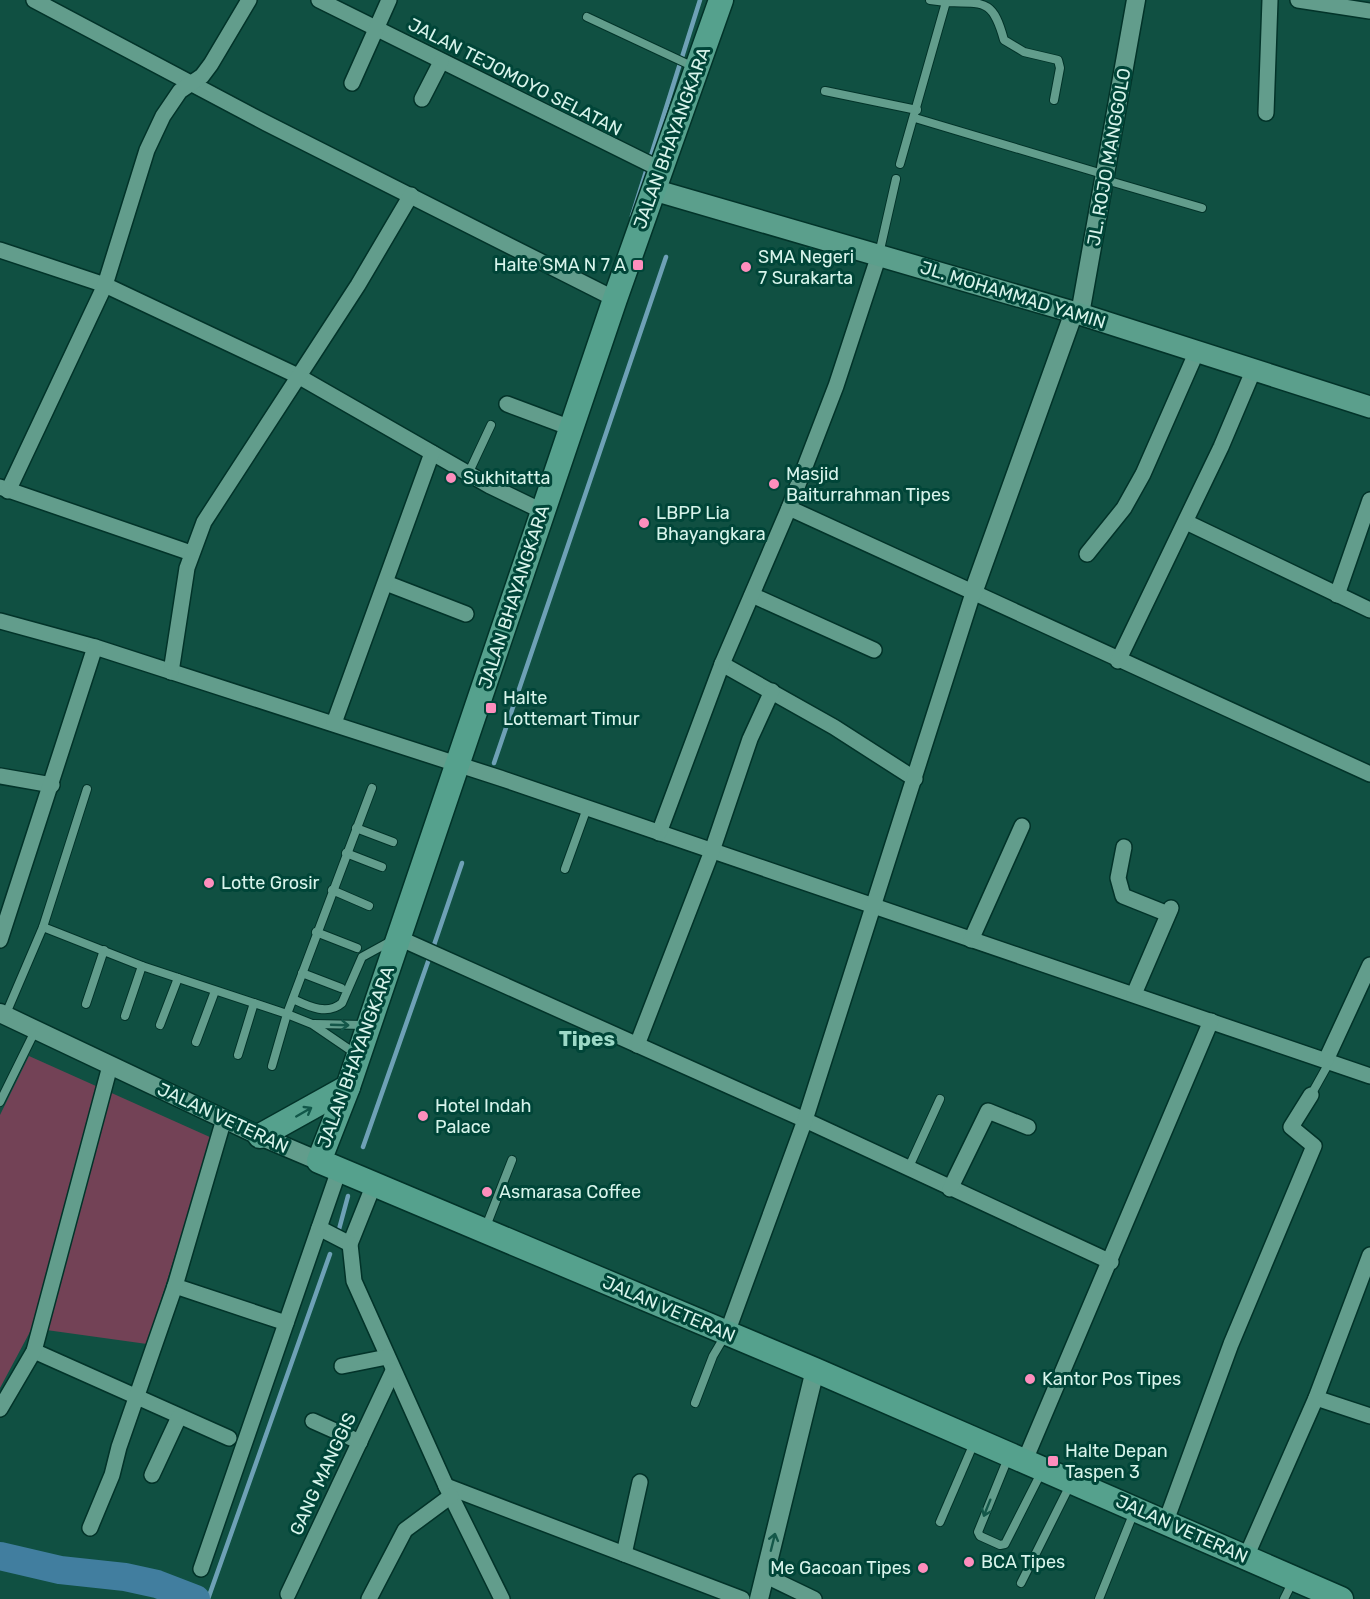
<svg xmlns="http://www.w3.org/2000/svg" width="1370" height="1599" font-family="Rubik,sans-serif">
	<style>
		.green { fill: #734256 }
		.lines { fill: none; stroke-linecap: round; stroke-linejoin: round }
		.stream { stroke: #6ea1b6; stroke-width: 4.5 }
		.river { stroke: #417e9f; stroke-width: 28 }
		.service-casing { stroke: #023329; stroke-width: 10 }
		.minor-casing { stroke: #023329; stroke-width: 18 }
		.tertiary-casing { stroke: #023329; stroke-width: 21 }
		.secondary-casing { stroke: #023329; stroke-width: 24 }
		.primary-casing { stroke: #023329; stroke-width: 27 }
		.service { stroke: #629d8c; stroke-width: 8 }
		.minor { stroke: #629d8c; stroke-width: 15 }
		.tertiary { stroke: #629d8c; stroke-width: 18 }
		.secondary { stroke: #5b9f8c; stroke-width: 21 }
		.primary { stroke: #55a18d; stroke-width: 24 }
		.oneway { stroke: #145749 }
		.oneway2 { stroke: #115749 }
		.poi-dot { fill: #fe8ebd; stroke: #004538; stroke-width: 2 }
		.labels { text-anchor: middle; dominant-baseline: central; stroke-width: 6; stroke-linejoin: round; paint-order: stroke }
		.street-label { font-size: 18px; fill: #d7f4eb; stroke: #004538 }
		.poi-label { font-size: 18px; fill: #d7f4eb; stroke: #004538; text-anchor: start }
		.quarter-label { font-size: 21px; font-weight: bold; fill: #9dd9c7; stroke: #004538 }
	</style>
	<rect width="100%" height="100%" fill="#105042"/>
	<path class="green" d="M 29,1056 L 212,1138 L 147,1344 L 32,1328 L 0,1388 L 0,1115 Z"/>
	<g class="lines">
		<g class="stream">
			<path d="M 632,216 L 700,0"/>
			<path d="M 494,763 L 666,257"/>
			<path d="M 433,948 L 462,863"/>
			<path d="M 363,1147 L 430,956"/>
			<path d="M 338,1233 L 348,1196"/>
			<path d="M 208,1599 L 330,1254"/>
		</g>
		<path class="river" d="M 0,1556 L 60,1570 L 125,1577 L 157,1584 L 196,1599"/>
		<defs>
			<g id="service">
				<path d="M 930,0 L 946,2"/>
				<path d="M 587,17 L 694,67"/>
				<path d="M 825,91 L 917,110"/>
				<path d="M 915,118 L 1106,175"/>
				<path d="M 900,164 L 946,2 C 986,3 993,0 1004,40 L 1024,52 L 1058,60 L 1060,68 L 1054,100"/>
				<path d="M 1106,180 L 1202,208"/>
				<path d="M 879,254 L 896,179"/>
				<path d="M 469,472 L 491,425"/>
				<path d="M 87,789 L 43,927 L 142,966 L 287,1014 L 272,1066"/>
				<path d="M 356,828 L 393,842"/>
				<path d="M 346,853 L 382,867"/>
				<path d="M 565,869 L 587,808"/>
				<path d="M 332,890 L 369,906"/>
				<path d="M 316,932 L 357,948"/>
				<path d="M 302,973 L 341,988"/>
				<path d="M 293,999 C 308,1006 327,1016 342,1003 L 362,957 L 393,940"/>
				<path d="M 86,1004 L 104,950"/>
				<path d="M 5,1016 L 43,927"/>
				<path d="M 125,1016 L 142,966"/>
				<path d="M 314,1024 L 365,1025"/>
				<path d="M 160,1025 L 178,978"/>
				<path d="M 196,1042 L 215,991"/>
				<path d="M 356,1054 L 312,1024 L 287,1014 L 372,788"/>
				<path d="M 238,1055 L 254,1003"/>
				<path d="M 1311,1095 L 1330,1061"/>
				<path d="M 0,1102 L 35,1031"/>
				<path d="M 908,1169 L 940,1099"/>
				<path d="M 485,1229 L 512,1160"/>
				<path d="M 695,1403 L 713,1356 L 726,1334"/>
				<path d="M 1008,1458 L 978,1532 L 980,1536 L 1000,1545 L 1005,1544 L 1041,1473"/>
				<path d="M 940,1522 L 974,1443"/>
				<path d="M 1021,1583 L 1070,1485"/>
				<path d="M 1099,1599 L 1134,1512"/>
				<path d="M 1284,1599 L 1293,1581"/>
			</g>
			<g id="minor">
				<path d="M 34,0 L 266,123 L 615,299"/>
				<path d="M 319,0 L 662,170"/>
				<path d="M 1298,0 L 1370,11"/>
				<path d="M 352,83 L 389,0"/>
				<path d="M 422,99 L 441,62"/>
				<path d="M 1266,113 L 1270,0"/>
				<path d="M 0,250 L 105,285 L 298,376 L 490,486 L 542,511"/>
				<path d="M 507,404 L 571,428"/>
				<path d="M 0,487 L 191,553"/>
				<path d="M 8,491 L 105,285 L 147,150 L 163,116 L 180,91 L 202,76 L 211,64 L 249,0"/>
				<path d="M 789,508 L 1370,774"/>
				<path d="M 1186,522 L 1370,610"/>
				<path d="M 1087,554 L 1124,508 L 1143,474 L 1197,351"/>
				<path d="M 386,583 L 466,614"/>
				<path d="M 752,595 L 874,650"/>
				<path d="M 1337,595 L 1370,500"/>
				<path d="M 0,621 L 95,647 L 500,778 L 1370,1076"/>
				<path d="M 1118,661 L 1221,447 L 1254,369"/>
				<path d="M 722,664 L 834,727 L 915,779"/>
				<path d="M 171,672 L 187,568 L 204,522 L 358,285 L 411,195"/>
				<path d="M 334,723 L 432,453"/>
				<path d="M 0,776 L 52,785"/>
				<path d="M 659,833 L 722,664 L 789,508 L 836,386 L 879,255"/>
				<path d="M 1124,847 L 1118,878 L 1123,896 L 1168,914"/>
				<path d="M 399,938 L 805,1120 L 1111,1262"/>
				<path d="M 0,940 L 95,647"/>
				<path d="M 971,940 L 1022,826"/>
				<path d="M 1134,994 L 1171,908"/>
				<path d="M 637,1045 L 712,851 L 750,739 L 772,691"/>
				<path d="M 1326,1060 L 1370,965"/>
				<path d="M 374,1184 L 350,1244 L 354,1281 L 446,1486 L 502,1599"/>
				<path d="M 950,1189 L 988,1111 L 1028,1127"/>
				<path d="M 319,1228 L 350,1244"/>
				<path d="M 175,1286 L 286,1323"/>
				<path d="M 727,1333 L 805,1120 L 973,593"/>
				<path d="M 34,1351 L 229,1438"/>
				<path d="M 342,1366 L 387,1357"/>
				<path d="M 1316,1398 L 1370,1416"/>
				<path d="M 0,1409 L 34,1351 L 110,1066"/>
				<path d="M 313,1421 L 360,1442"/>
				<path d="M 1025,1460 L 1211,1021"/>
				<path d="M 152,1475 L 179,1417"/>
				<path d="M 446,1486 L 742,1599"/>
				<path d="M 1166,1521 L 1231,1344 L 1314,1146 L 1291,1127 L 1311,1095"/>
				<path d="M 90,1528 L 112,1475 L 119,1447 L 175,1286 L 224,1119"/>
				<path d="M 624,1554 L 640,1482"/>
				<path d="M 1246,1557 L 1316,1398 L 1370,1255"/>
				<path d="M 201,1569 L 339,1170"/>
				<path d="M 764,1575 L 814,1599"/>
				<path d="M 288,1594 L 393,1371"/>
				<path d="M 369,1599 L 405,1530 L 451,1496"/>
			</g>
			<g id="tertiary">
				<path d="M 1080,314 L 1136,0"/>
				<path d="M 973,593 L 1074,312"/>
				<path d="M 0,1013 L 260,1136 L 319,1161"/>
				<path d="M 759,1599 L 815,1370"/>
			</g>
			<path id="secondary" d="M 654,190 L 1080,314 L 1370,407"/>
			<g id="primary">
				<path d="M 721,0 L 615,299 L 348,1087 L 319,1161 L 815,1370 L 1341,1599"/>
				<path d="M 260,1136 L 348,1087"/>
			</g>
		</defs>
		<use href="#service" class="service-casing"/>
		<use href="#minor" class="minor-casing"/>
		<use href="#tertiary" class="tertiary-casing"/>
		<use href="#secondary" class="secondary-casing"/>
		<use href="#primary" class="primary-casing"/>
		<use href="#service" class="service"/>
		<use href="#minor" class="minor"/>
		<use href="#tertiary" class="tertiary"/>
		<use href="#secondary" class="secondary"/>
		<use href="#primary" class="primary"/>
	</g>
	<defs><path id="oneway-shaft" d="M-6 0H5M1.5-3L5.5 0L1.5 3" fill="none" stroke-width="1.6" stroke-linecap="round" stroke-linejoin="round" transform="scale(1.5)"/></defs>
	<g class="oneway">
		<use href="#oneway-shaft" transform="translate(340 1025) rotate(2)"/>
		<use href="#oneway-shaft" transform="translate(987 1508) rotate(112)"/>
		<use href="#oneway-shaft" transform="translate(773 1542) rotate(-76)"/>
	</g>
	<use class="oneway2" href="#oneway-shaft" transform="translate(304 1112) rotate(-30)"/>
	<g class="poi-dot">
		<rect x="632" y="259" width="12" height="12" rx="3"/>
		<circle cx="746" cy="267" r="6"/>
		<circle cx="451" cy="478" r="6"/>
		<circle cx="774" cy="484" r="6"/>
		<circle cx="644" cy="523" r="6"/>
		<rect x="485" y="702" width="12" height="12" rx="3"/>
		<circle cx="209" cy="883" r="6"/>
		<circle cx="423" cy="1116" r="6"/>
		<circle cx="487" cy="1192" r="6"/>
		<circle cx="1030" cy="1379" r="6"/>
		<rect x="1047" y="1455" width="12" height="12" rx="3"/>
		<circle cx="969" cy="1562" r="6"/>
		<circle cx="923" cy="1568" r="6"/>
	</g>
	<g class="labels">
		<g class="street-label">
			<text transform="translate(515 77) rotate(27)">JALAN TEJOMOYO SELATAN</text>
			<text transform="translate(672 138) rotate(-70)">JALAN BHAYANGKARA</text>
			<text transform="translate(1109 157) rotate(-80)">JL. ROJO MANGGOLO</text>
			<text transform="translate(1013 295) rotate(17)">JL. MOHAMMAD YAMIN</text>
			<text transform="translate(514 597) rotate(-72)">JALAN BHAYANGKARA</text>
			<text transform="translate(356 1057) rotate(-70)">JALAN BHAYANGKARA</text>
			<text transform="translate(223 1118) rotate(25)">JALAN VETERAN</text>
			<text transform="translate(669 1309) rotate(23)">JALAN VETERAN</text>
			<text transform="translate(323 1474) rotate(-65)">GANG MANGGIS</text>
			<text transform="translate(1182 1529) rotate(24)">JALAN VETERAN</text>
		</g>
		<g class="poi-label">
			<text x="758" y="257">SMA Negeri<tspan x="758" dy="21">7 Surakarta</tspan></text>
			<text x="626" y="265" text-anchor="end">Halte SMA N 7 A</text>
			<text x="786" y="474">Masjid<tspan x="786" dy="21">Baiturrahman Tipes</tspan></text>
			<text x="463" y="478">Sukhitatta</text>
			<text x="656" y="513">LBPP Lia<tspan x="656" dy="21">Bhayangkara</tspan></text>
			<text x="503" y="698">Halte<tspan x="503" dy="21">Lottemart Timur</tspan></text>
			<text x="221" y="883">Lotte Grosir</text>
			<text x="435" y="1106">Hotel Indah<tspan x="435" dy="21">Palace</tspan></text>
			<text x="499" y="1192">Asmarasa Coffee</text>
			<text x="1042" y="1379">Kantor Pos Tipes</text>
			<text x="1065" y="1451">Halte Depan<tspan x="1065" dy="21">Taspen 3</tspan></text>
			<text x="981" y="1562">BCA Tipes</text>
			<text x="911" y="1568" text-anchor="end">Me Gacoan Tipes</text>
		</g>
		<g class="quarter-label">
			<text x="587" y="1038">Tipes</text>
		</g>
	</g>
</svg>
